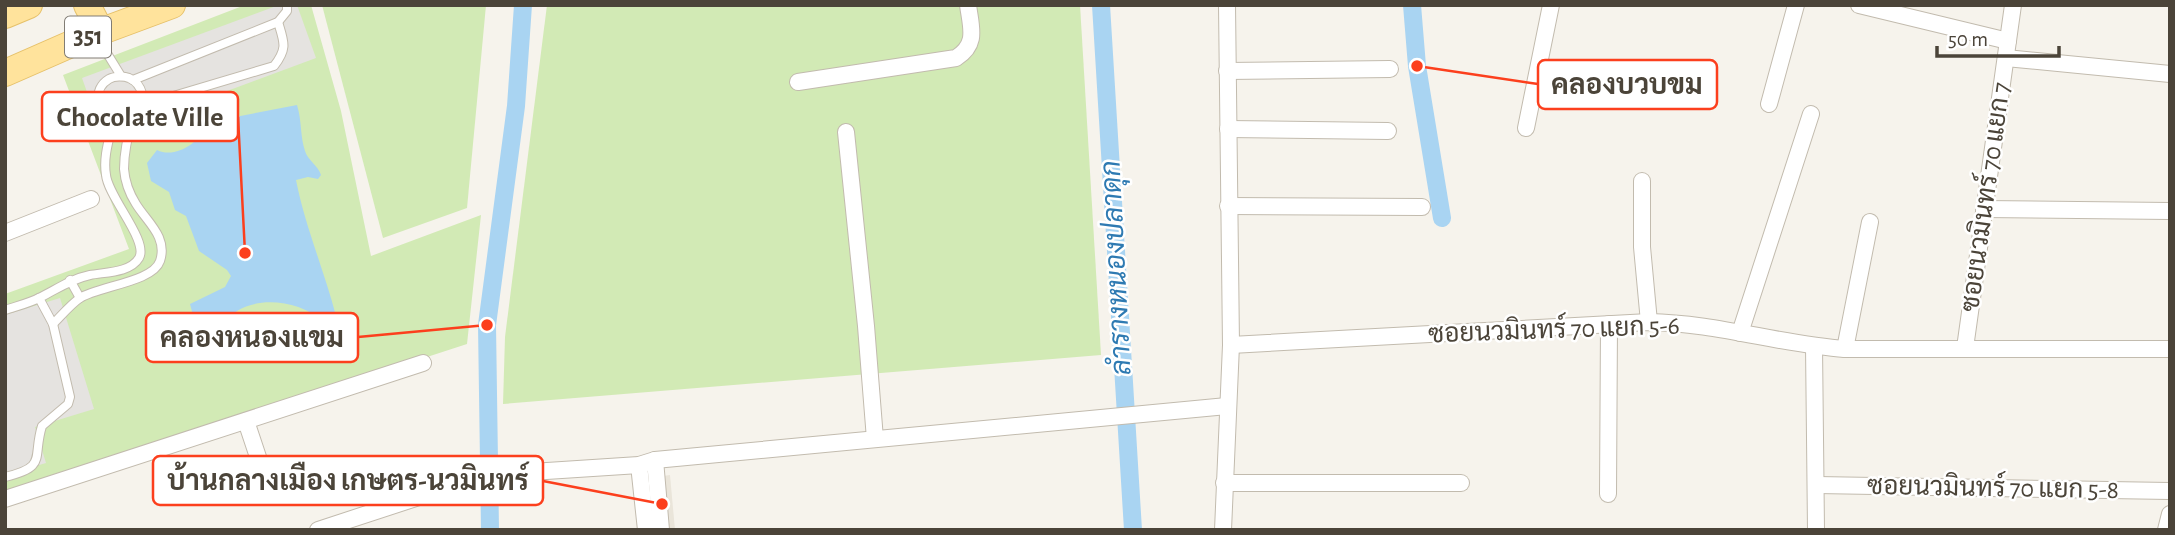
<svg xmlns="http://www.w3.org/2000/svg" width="2175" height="535" font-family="'Alegreya Sans',Sarabun,sans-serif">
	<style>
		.residential { fill: #eae5da }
		.green { fill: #d2eab5 }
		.parking { fill: #e5e3e0 }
		.water { fill: #a9d4f2 }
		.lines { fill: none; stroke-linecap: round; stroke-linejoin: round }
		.canal { stroke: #a9d4f2; stroke-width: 18 }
		.lane-casing { stroke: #c2bbae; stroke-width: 10 }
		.street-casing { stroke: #c2bbae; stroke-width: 18 }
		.primary-casing { stroke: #e6c16a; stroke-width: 28 }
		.lane { stroke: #fff; stroke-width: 8 }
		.street { stroke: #fff; stroke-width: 16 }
		.primary { stroke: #ffe39c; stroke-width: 26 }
		.labels { text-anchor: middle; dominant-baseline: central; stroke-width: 5; stroke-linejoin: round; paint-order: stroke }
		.shield { fill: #fff; stroke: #817c74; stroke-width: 2 }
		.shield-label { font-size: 24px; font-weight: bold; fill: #4b4439 }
		.street-label { font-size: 26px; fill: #4b4439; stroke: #fff }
		.water-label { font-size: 28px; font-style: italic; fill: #2e7ab2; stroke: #fff }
		.leader { fill: none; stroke: #fc3f1d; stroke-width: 2.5 }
		.callout-dot { fill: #fc3f1d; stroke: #fff; stroke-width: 2.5 }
		.callout { fill: #fff; stroke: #fc3f1d; stroke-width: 2.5 }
		.callout-label { font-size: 28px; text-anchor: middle; font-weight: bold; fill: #4b4439 }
	</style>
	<rect width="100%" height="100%" fill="#f6f3ec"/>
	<path class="residential" d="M 670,475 L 675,530 L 654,530 L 649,478 Z"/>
	<g class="green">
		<path d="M 245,5 L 311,5 L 341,111 L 371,256 L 481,215 L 467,344 L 5,494 L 5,294 L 129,249 L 63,75 Z"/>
		<path d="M 322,5 L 486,5 L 467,208 L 383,238 Z"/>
		<path d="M 547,5 L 1080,5 L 1101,355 L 503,404 L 505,337 Z"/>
	</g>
	<g class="parking">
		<path d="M 279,5 L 297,5 L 316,58 L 103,137 L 82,78 Z"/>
		<path d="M 60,298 L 94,409 L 35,427 L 46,463 L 5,475 L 5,315 Z"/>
	</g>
	<path class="water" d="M 297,105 C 302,121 300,136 305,151 C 308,161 318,165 321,175 L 318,179 L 308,177 L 296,180 C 305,226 324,270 336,316 L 322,320 C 301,303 263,295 237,311 C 232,314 230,319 224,321 C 216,324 205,325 196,326 L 190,304 L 225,287 L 231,276 L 227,270 L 199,251 L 186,216 L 175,210 L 169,192 L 151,181 L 147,163 L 157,150 C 175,159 199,143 206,126 L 230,118 Z"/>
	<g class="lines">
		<g class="canal">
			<path d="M 1101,5 L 1133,530"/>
			<path d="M 1412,5 L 1417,66 L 1442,218"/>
			<path d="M 490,530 L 487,325 L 516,106 L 523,5"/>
		</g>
		<defs>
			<g id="lane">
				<path d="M 97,37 L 121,76"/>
				<path d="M 133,80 L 278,22 L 287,11 L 287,5"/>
				<path d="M 143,105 L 274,66 C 288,48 284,42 278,22"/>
				<path d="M 70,280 L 80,298"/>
				<path d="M 5,310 C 17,306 30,303 41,297 C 57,289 71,279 90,275 C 105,272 130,273 139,258 C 149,241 108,197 106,175 C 103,157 109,140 113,122"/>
				<path d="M 53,324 C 61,316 70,305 80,298 C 99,286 153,282 160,261 C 168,237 147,222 136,204 C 129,193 125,182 124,169 C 124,156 127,135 133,122 C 135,119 138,118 140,115 C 147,103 143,84 129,78 C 124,76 114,76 109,79 C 92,89 95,115 113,122 C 119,124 127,122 134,121"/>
				<path d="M 5,477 C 48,467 32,458 42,426 L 68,404 L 70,397 L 53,324 L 39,298"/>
			</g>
			<g id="street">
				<path d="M 1859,5 L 2008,41"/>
				<path d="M 2006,58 L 2170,74"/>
				<path d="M 1227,71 L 1390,69"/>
				<path d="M 798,82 L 956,58 C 978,44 971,28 968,5"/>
				<path d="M 1769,104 L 1796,5"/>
				<path d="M 1526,128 L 1551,5"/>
				<path d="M 1228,129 L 1388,131"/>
				<path d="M 846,132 L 866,326 L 875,439"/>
				<path d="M 1642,181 L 1642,247 L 1649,322"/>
				<path d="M 1228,206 L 1422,207"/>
				<path d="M 1984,209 L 2170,211"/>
				<path d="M 5,233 L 91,199"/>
				<path d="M 1740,333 L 1811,114"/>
				<path d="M 1231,345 L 1649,322 C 1715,323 1779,344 1845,349 L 2170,349"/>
				<path d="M 1814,346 L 1816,530"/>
				<path d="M 1965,348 L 2013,5"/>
				<path d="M 1845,349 L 1870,222"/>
				<path d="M 246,421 L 261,466"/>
				<path d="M 655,460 L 661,530"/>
				<path d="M 639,465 L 646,530"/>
				<path d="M 1224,483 L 1461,483"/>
				<path d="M 1817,485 L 2170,491"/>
				<path d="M 1608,494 L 1609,324"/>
				<path d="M 5,499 L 423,363"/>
				<path d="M 318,530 L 474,479 L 501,474 L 639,465 L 655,460 L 1227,406"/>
				<path d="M 1223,530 L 1231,345 L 1227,5"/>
				<path d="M 2166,530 L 2170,514"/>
			</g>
			<g id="primary">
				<path d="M 87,5 L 101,32"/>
				<path d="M 5,15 L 29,5"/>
				<path d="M 5,73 L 94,34 L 172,5"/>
			</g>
		</defs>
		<use href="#lane" class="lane-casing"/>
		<use href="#street" class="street-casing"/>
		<use href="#primary" class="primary-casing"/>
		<use href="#lane" class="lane"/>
		<use href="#street" class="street"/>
		<use href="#primary" class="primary"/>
	</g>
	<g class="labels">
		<rect class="shield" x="65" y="16.5" width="46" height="41" rx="5"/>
		<g class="shield-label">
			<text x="88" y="37">351</text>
		</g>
		<g class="street-label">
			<text transform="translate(1986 197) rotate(-82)">ซอยนวมินทร์ 70 แยก 7</text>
			<text transform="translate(1554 330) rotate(-2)">ซอยนวมินทร์ 70 แยก 5-6</text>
			<text transform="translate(1993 488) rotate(1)">ซอยนวมินทร์ 70 แยก 5-8</text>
		</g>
		<g class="water-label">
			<text transform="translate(1117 268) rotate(-93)">ลำรางหนองปลาดุก</text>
		</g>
	</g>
	<path class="leader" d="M1417 66L1538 84M245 253L238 117M487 325L358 337M662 504L543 481"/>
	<g class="callout-dot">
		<circle cx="1417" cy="66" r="7"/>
		<circle cx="245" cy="253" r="7"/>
		<circle cx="487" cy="325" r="7"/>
		<circle cx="662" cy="504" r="7"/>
	</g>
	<g class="callout">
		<rect x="1538" y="60" width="179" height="49" rx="7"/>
		<rect x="42" y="92" width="196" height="49" rx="7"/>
		<rect x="146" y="313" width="212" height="49" rx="7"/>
		<rect x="153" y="456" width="390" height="49" rx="7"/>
	</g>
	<g class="callout-label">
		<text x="1627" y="94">คลองบวบขม</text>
		<text x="140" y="126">Chocolate Ville</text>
		<text x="252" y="347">คลองหนองแขม</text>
		<text x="348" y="490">บ้านกลางเมือง เกษตร-นวมินทร์</text>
	</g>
	<rect width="2175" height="535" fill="none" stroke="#4b4439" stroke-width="14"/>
	<path d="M1937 46v10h122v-10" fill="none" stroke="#4b4439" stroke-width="3.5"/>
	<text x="1948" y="46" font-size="21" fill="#4b4439" stroke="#ffffff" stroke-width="5" paint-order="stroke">50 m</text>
</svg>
